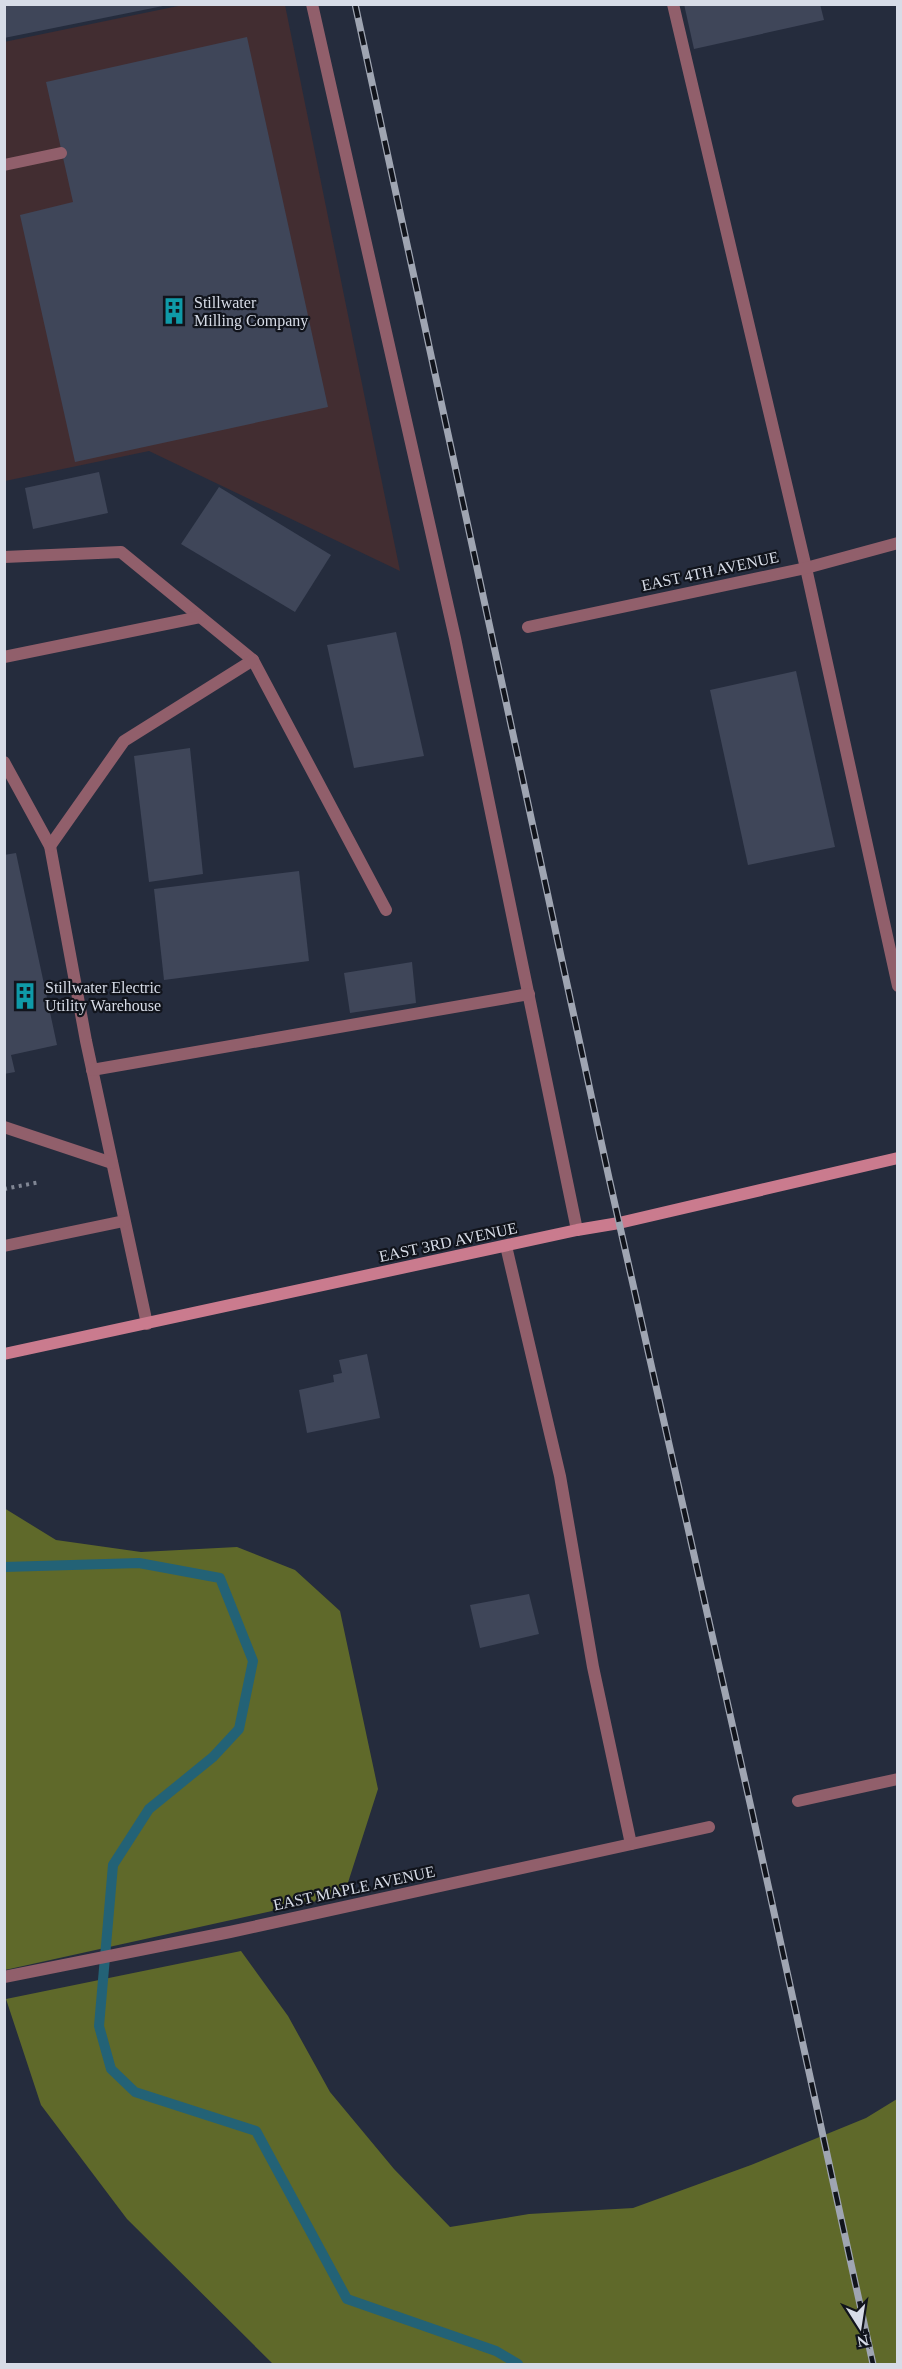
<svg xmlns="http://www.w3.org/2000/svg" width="902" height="2369" font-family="Georgia,serif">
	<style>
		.industrial { fill: #422d31 }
		.forest { fill: #5f692a }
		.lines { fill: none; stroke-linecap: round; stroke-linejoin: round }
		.stream { stroke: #236276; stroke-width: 10 }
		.building { fill: #3f4659 }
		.path { stroke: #808694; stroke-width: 4; stroke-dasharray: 3 4.5; stroke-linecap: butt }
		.lane { stroke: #915f6b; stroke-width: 12 }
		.street { stroke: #915f6b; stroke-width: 12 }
		.secondary { stroke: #ca7b8e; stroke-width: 12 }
		.rail-casing { stroke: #9fa5b2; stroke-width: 7 }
		.rail { stroke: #11141c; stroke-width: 4.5; stroke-dasharray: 14; stroke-linecap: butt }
		.labels { text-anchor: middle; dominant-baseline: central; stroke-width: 4.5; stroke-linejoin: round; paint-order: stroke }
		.poi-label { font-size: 16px; fill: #d7dce7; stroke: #11141c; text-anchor: start }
		.street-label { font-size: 16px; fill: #d7dce7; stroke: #11141c }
	</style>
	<rect width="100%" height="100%" fill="#252c3d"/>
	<path class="industrial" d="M 183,5 L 285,5 L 400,571 L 149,451 L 5,481 L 4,42 Z"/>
	<g class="forest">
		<path d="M 4,1508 L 56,1540 L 141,1552 L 237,1547 L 295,1570 L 340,1611 L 378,1789 L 344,1895 L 5,1970 Z"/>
		<path d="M 241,1951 L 288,2016 L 330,2092 L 394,2169 L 450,2227 L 529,2214 L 633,2208 L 751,2165 L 866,2118 L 897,2099 L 897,2364 L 273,2364 L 127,2219 L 41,2105 L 6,1999 Z"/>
	</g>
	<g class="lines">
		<path class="stream" d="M 4,1567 L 139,1563 L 220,1578 L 253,1661 L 239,1729 L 213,1757 L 149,1809 L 113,1865 L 99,2026 L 111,2069 L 135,2092 L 256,2131 L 347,2299 L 496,2351 L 518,2364"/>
	</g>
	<g class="building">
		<path d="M 4,4 L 163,4 L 163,6 L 4,38 Z"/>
		<path d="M 684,4 L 820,4 L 824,20 L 694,49 Z"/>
		<path d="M 247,37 L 328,407 L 75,462 L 20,215 L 73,202 L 46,82 Z"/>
		<path d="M 99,472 L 108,513 L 33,529 L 25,488 Z"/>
		<path d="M 219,487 L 331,555 L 295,612 L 181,544 Z"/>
		<path d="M 396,632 L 424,756 L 354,768 L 327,645 Z"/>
		<path d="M 796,671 L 835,847 L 748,865 L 710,690 Z"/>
		<path d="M 190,748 L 203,874 L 149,882 L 134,756 Z"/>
		<path d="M 16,853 L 57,1045 L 11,1055 L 15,1072 L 4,1074 L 4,855 Z"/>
		<path d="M 299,871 L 309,961 L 164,980 L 154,889 Z"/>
		<path d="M 412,962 L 416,1003 L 350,1013 L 344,973 Z"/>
		<path d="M 367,1354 L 380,1418 L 307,1433 L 299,1390 L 334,1382 L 333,1375 L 342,1373 L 339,1360 Z"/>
		<path d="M 529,1594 L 539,1634 L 480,1648 L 470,1605 Z"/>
	</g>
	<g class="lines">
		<path class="path" d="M 4,1189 L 40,1182"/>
		<g class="lane">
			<path d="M 312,4 L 455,638 L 577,1230"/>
			<path d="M 673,4 L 806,568 L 898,986"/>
			<path d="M 4,165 L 61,153"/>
			<path d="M 4,557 L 121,552 L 253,660 L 386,910"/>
			<path d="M 4,657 L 200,617"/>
			<path d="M 4,762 L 50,846 L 86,1041 L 147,1324"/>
			<path d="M 50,846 L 124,741 L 253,660"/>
			<path d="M 92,1070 L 529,994"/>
			<path d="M 4,1127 L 112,1163"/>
			<path d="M 4,1246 L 124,1221"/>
			<path d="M 506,1246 L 560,1476 L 593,1667 L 631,1844"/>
		</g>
		<g class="street">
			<path d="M 528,627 L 806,568 L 898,543"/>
			<path d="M 798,1801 L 898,1779"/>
			<path d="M 4,1977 L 230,1932 L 709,1827"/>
		</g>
		<path class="secondary" d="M 4,1354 L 577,1230 L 619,1223 L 898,1158"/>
		<defs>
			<path id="rail" d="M 355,4 L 609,1178 L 752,1812 L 873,2364"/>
		</defs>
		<use href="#rail" class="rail-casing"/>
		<use href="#rail" class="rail"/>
	</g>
	<defs>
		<symbol id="building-bare" viewBox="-9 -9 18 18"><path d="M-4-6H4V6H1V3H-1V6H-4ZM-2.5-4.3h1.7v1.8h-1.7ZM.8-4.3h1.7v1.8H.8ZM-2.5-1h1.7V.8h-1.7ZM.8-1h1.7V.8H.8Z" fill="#0f9aa8" stroke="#11141c" stroke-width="2.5" paint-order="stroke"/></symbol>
	</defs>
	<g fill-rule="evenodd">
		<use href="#building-bare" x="155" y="292" width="38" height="38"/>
		<use href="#building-bare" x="6" y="977" width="38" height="38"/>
	</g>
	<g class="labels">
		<g class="poi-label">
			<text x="194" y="302">Stillwater<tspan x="194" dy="18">Milling Company</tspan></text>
			<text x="45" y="987">Stillwater Electric<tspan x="45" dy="18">Utility Warehouse</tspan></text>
		</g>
		<g class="street-label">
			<text transform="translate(710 571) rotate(-12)">EAST 4TH AVENUE</text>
			<text transform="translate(448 1242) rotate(-12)">EAST 3RD AVENUE</text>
			<text transform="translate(354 1888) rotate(-12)">EAST MAPLE AVENUE</text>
		</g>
	</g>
	<rect width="902" height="2369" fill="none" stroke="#d7dce7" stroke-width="12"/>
	<g transform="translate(860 2327) rotate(168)" stroke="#11141c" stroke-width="4.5" paint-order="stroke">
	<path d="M0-4.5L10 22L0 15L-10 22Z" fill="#d7dce7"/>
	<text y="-9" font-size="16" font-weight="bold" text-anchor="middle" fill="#d7dce7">N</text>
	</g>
</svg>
